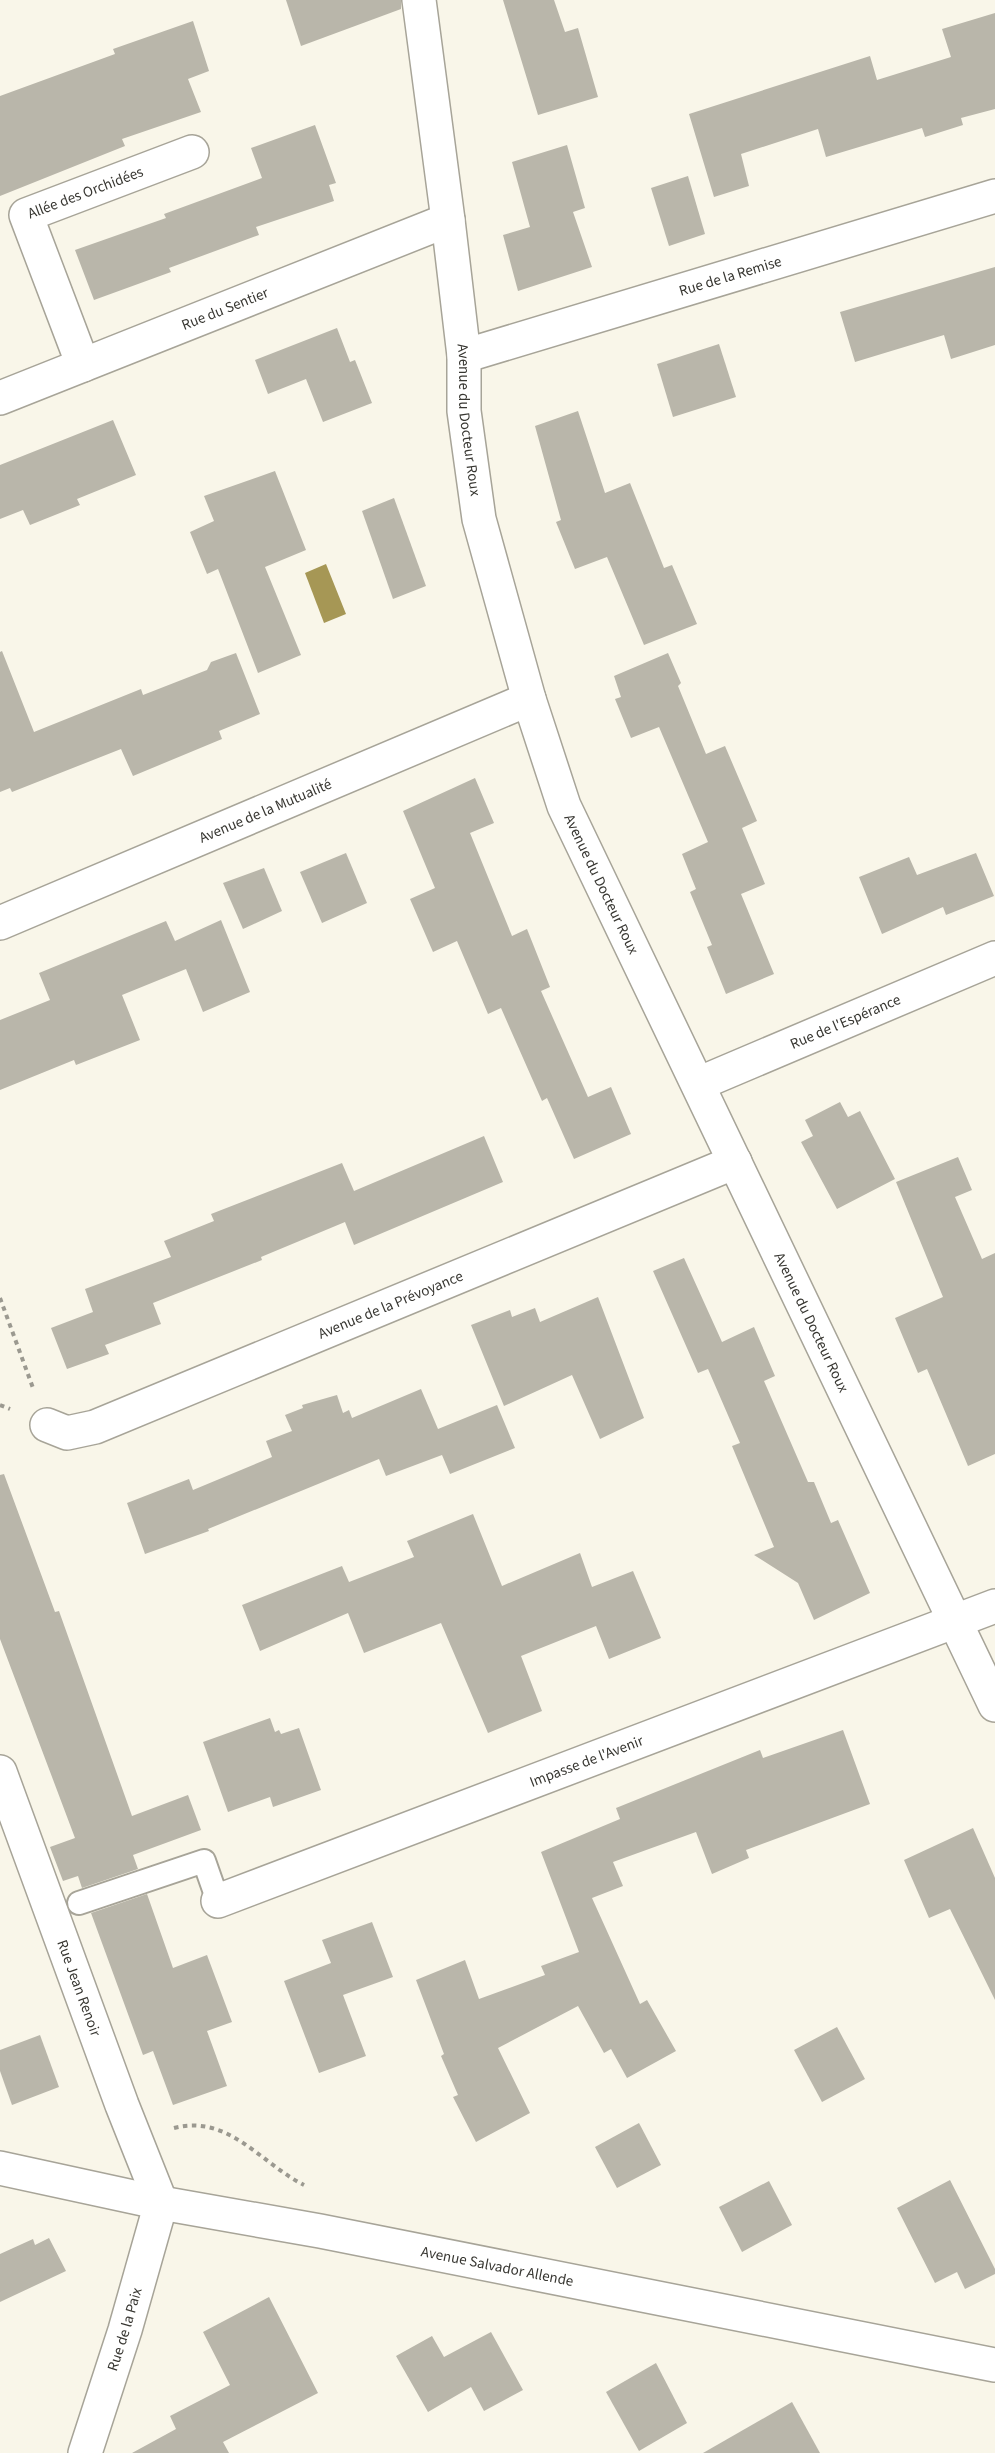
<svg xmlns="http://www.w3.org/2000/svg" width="995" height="2453" font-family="'Source Sans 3',sans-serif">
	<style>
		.water { fill: #a69755 }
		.building { fill: #b9b6aa }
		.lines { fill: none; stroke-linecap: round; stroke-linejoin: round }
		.lane-casing { stroke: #a7a498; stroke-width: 26 }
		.street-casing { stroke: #a7a498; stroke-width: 36 }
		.path { stroke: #9b9990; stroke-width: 4; stroke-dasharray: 4.5 4.5; stroke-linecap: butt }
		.lane { stroke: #fff; stroke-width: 22 }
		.street { stroke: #fff; stroke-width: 33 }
		.labels { text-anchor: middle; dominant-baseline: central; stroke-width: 5; stroke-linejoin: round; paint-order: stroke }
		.street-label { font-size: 15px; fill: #383732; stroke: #f9f6e9 }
	</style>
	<rect width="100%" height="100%" fill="#f9f6e9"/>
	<path class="water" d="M 326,564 L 346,614 L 324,623 L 305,573 Z"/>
	<g class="building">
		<path d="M 286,0 L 401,0 L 401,9 L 301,46 Z"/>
		<path d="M 503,0 L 554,0 L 565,32 L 578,28 L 598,97 L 538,115 Z"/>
		<path d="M 995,13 L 995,109 L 961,118 L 963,125 L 925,137 L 922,128 L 826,157 L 818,129 L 741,154 L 749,186 L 714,197 L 689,114 L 870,56 L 877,80 L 951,57 L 942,29 Z"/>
		<path d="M 193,21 L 209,71 L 188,79 L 201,112 L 122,139 L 125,146 L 0,196 L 0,96 L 115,54 L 113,49 Z"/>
		<path d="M 315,125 L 336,183 L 329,185 L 334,201 L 256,227 L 259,235 L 169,268 L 171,272 L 94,300 L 75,250 L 166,218 L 164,214 L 262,178 L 251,148 Z"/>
		<path d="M 567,145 L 585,208 L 573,212 L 592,267 L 518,291 L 503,235 L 530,227 L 512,162 Z"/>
		<path d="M 688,176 L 705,234 L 669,246 L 651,188 Z"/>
		<path d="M 995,267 L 995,345 L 951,359 L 944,335 L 855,362 L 840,312 Z"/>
		<path d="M 337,328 L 350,362 L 355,360 L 372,403 L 323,422 L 306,379 L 268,394 L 255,360 Z"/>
		<path d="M 719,344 L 736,397 L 673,417 L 657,364 Z"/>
		<path d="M 578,411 L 605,493 L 630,483 L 664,568 L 672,565 L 697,624 L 644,645 L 607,557 L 575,569 L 556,522 L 561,520 L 535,426 Z"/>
		<path d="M 113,420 L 136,475 L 77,499 L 80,505 L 30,525 L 23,510 L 0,519 L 0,465 Z"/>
		<path d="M 275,471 L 306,550 L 265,567 L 301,655 L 258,673 L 218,569 L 207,574 L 190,532 L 214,521 L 204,496 Z"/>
		<path d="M 394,498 L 426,586 L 393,599 L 362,511 Z"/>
		<path d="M 2,651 L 34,732 L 141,689 L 143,695 L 207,670 L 211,662 L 236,653 L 260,714 L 219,731 L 222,739 L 133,776 L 121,749 L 12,792 L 10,788 L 0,792 L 0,652 Z"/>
		<path d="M 668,653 L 681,683 L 678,686 L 706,754 L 725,746 L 757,821 L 742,828 L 765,884 L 741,894 L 774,974 L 726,994 L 707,947 L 712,945 L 690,892 L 696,889 L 682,854 L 708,842 L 659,727 L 631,738 L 615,699 L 621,697 L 614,676 Z"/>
		<path d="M 475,778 L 494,823 L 470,833 L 512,936 L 527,929 L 550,987 L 541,991 L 588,1097 L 611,1087 L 631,1134 L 574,1159 L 547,1098 L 542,1101 L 501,1008 L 488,1014 L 457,941 L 433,952 L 410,899 L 435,888 L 403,811 Z"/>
		<path d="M 346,853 L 367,903 L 322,923 L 300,872 Z"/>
		<path d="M 976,853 L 994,896 L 946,915 L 943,907 L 882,934 L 859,877 L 909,857 L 917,875 Z"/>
		<path d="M 264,868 L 282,911 L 243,929 L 223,883 Z"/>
		<path d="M 221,920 L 250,992 L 203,1012 L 186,969 L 122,995 L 140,1040 L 76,1065 L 74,1060 L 0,1090 L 0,1020 L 50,1000 L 39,973 L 166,921 L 175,941 Z"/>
		<path d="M 840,1102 L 848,1117 L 860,1111 L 895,1179 L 837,1209 L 801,1142 L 813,1136 L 805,1120 Z"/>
		<path d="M 484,1136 L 503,1182 L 354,1245 L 345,1222 L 261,1257 L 262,1260 L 153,1303 L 161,1324 L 105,1345 L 109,1354 L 67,1369 L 51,1328 L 93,1312 L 85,1289 L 171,1257 L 164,1241 L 214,1221 L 211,1214 L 342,1163 L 354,1191 Z"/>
		<path d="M 958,1157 L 972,1190 L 955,1197 L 982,1259 L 995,1253 L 995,1454 L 968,1466 L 927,1369 L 918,1373 L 895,1318 L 943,1297 L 896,1182 Z"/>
		<path d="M 684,1258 L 722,1342 L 754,1327 L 775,1376 L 764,1381 L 808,1482 L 814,1482 L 831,1523 L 838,1520 L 870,1593 L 814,1620 L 798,1583 L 754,1555 L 774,1547 L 732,1446 L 740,1443 L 708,1369 L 698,1373 L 653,1271 Z"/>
		<path d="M 598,1297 L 644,1418 L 600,1439 L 572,1375 L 504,1406 L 471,1325 L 510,1310 L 512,1317 L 535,1308 L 540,1322 Z"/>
		<path d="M 421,1389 L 438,1429 L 497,1405 L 515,1448 L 450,1474 L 442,1455 L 386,1476 L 379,1459 L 208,1529 L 209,1531 L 145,1554 L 127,1503 L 189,1479 L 193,1490 L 272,1457 L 266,1441 L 292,1431 L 285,1415 L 303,1408 L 302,1405 L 337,1395 L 343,1413 L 349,1410 L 352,1418 Z"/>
		<path d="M 4,1474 L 55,1612 L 59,1611 L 132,1816 L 188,1795 L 201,1830 L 133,1855 L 138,1869 L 82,1888 L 78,1876 L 63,1881 L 50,1847 L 75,1838 L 0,1639 L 0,1475 Z"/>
		<path d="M 473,1514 L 502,1586 L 580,1553 L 592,1587 L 633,1571 L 661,1638 L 609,1659 L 596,1626 L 521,1656 L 542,1711 L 488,1733 L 441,1623 L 364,1653 L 348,1613 L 260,1651 L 242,1605 L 342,1566 L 349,1582 L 414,1557 L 407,1541 Z"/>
		<path d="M 270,1718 L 275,1732 L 279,1730 L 281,1734 L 299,1728 L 321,1790 L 273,1807 L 270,1797 L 228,1812 L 203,1742 Z"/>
		<path d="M 843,1730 L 870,1804 L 746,1850 L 749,1858 L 712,1874 L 696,1832 L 613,1862 L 623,1886 L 592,1898 L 640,2004 L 647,2000 L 676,2051 L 627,2078 L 611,2049 L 604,2053 L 578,2006 L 498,2048 L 530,2113 L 476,2142 L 453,2097 L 458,2095 L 441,2056 L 444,2054 L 416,1980 L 465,1960 L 479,1999 L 545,1975 L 541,1966 L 579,1952 L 541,1852 L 620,1819 L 616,1808 L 760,1750 L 763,1758 Z"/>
		<path d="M 973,1828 L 995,1878 L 995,2000 L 950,1909 L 929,1918 L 904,1860 Z"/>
		<path d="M 147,1894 L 173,1968 L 207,1955 L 232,2022 L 207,2031 L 227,2086 L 173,2105 L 153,2051 L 143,2055 L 91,1913 Z"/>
		<path d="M 372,1922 L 393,1977 L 343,1995 L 366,2056 L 319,2073 L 284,1981 L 331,1963 L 322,1940 Z"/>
		<path d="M 837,2027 L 865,2079 L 822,2102 L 794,2050 Z"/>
		<path d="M 40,2035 L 59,2087 L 12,2105 L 0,2071 L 0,2050 Z"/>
		<path d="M 639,2123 L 661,2165 L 617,2188 L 595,2147 Z"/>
		<path d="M 950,2180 L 995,2269 L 995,2274 L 965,2289 L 957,2272 L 935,2283 L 897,2208 Z"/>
		<path d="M 769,2181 L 792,2225 L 742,2252 L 719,2207 Z"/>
		<path d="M 49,2238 L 66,2271 L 0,2302 L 0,2254 L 33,2239 L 35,2245 Z"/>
		<path d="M 269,2297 L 318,2393 L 223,2442 L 229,2453 L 132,2453 L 176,2429 L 170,2416 L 230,2385 L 203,2332 Z"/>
		<path d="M 491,2332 L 523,2390 L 484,2411 L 471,2387 L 428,2412 L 396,2356 L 432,2336 L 444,2357 Z"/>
		<path d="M 656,2363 L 687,2423 L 639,2451 L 606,2392 Z"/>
		<path d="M 792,2402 L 820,2453 L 703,2453 Z"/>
	</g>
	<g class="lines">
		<defs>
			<path id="lane" d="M 79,1903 L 204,1861 L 218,1901"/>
			<g id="street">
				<path id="s1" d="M 419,0 L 448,220 L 464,356 L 464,411 L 479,519 L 529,699 L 564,806 L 995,1705"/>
				<path id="s2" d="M 464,356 L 995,196"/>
				<path id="s3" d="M 83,365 L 26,215 L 192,152"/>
				<path id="s4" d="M 0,398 L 448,220"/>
				<path id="s5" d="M 0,923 L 529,699"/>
				<path id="s6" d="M 698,1084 L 995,958"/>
				<path id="s7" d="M 47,1425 L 67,1433 L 95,1427 L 735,1162"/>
				<path id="s8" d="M 0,1772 L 122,2105 L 161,2203"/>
				<path id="s9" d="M 218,1901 L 995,1606"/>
				<path id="s10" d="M 0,2168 L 161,2203 L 320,2231 L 995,2365"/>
				<path id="s11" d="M 85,2453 L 125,2330 L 161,2203"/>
			</g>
		</defs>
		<use href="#lane" class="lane-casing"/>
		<use href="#street" class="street-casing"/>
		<g class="path">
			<path d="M 0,1298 L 33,1388"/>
			<path d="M 0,1405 L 10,1409"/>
			<path d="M 174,2128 C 229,2114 260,2163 304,2185"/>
		</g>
		<use href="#lane" class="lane"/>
		<use href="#street" class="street"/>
	</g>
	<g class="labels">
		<g class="street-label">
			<text stroke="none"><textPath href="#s3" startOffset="224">Allée des Orchidées</textPath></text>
			<text stroke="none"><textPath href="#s2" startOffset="278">Rue de la Remise</textPath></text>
			<text stroke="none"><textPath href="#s4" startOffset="242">Rue du Sentier</textPath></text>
			<text stroke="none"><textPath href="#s1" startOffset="423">Avenue du Docteur Roux</textPath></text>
			<text stroke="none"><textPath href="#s5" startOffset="288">Avenue de la Mutualité</textPath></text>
			<text stroke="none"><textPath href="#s1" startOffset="909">Avenue du Docteur Roux</textPath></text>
			<text stroke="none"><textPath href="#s6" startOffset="160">Rue de l'Espérance</textPath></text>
			<text stroke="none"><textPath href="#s7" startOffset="370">Avenue de la Prévoyance</textPath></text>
			<text stroke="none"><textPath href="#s1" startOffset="1395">Avenue du Docteur Roux</textPath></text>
			<text stroke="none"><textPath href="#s9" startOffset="394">Impasse de l'Avenir</textPath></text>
			<text stroke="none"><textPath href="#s8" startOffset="230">Rue Jean Renoir</textPath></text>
			<text stroke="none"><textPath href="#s10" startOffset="507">Avenue Salvador Allende</textPath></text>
			<text stroke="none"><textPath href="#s11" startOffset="130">Rue de la Paix</textPath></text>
		</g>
	</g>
</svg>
